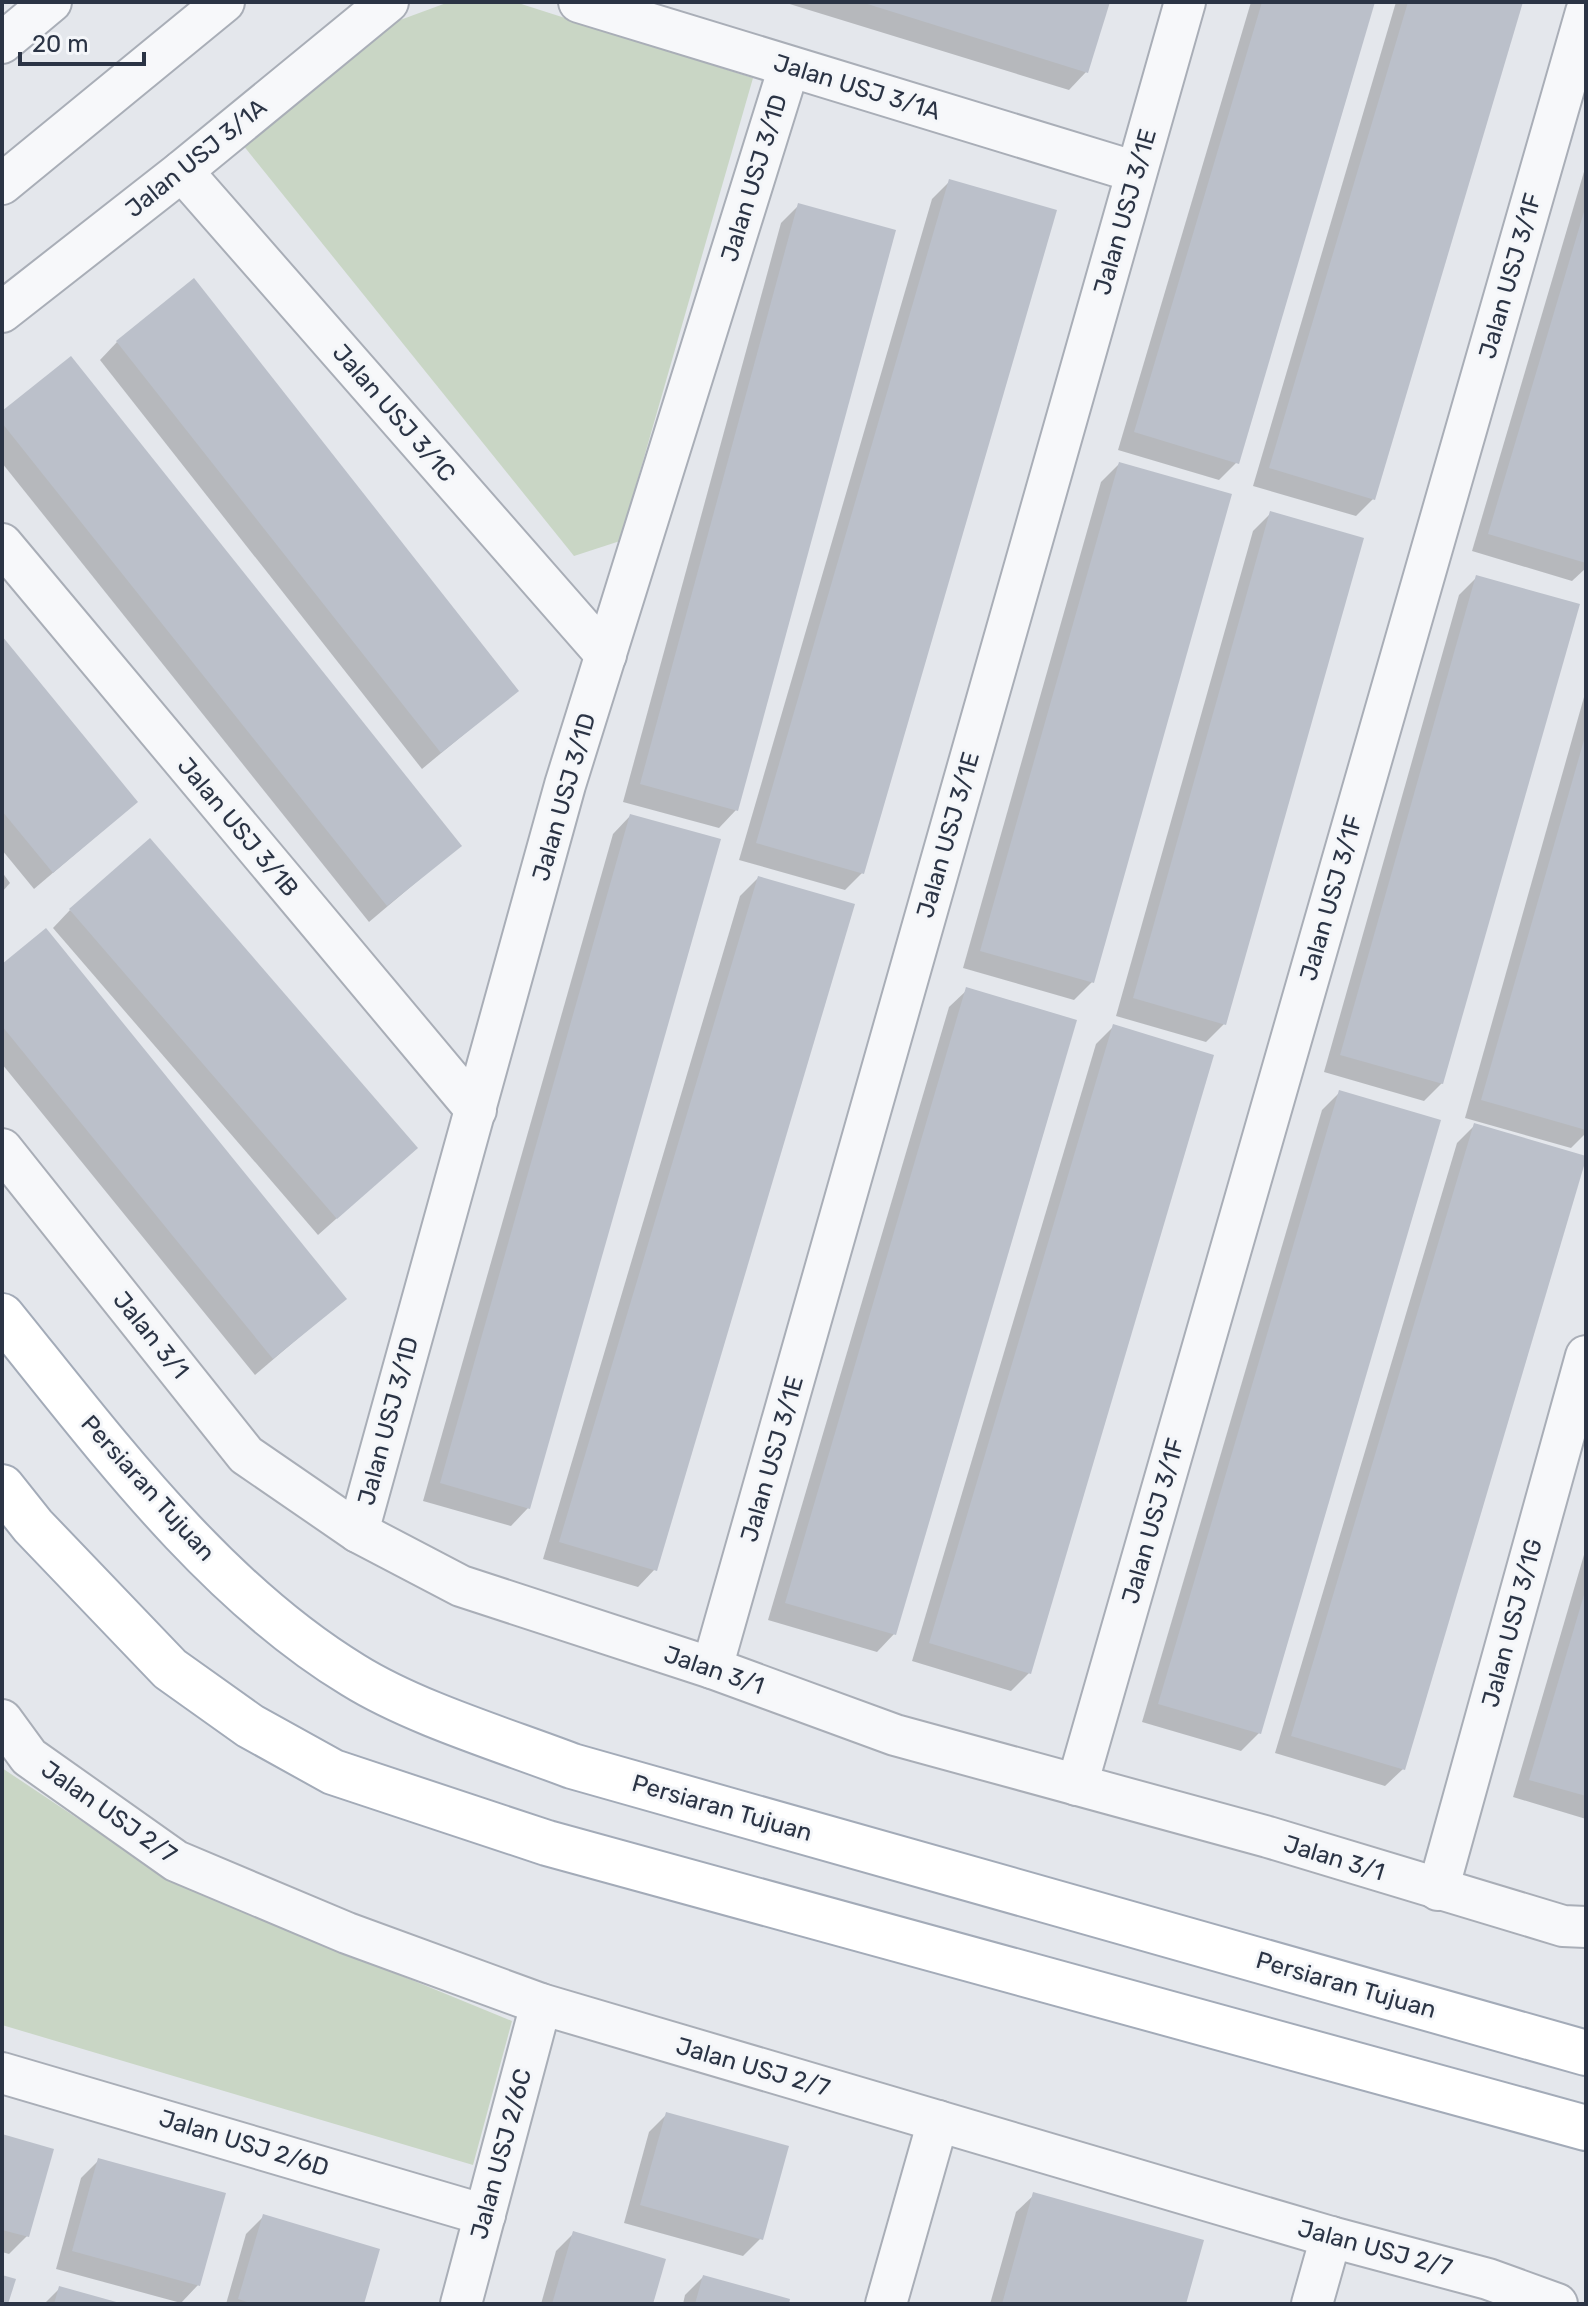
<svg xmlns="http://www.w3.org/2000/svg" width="1588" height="2306" font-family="Rubik,sans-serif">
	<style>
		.green { fill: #c9d6c5 }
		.shadow { fill: #0003 }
		.building { fill: #bbc0ca }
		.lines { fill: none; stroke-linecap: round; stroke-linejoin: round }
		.minor-casing { stroke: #a9aeb7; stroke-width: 44 }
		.major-casing { stroke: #a3abb8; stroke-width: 48 }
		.minor { stroke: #f7f8fa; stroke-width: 40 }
		.major { stroke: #fff; stroke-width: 44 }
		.labels { text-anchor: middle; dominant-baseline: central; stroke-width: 6; stroke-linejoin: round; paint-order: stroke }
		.street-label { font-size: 24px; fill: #2b3445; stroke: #f4f6f9 }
	</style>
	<rect width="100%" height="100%" fill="#e4e7ec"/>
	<g class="green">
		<path d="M 449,2 L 515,2 L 753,78 L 620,541 L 574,556 L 243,145 L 392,23 Z"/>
		<path d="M 2,1768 L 173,1882 L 512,2021 L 473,2165 L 2,2025 Z"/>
	</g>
	<g class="shadow">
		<path d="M 783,2 L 1108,2 L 1086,72 L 1069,90 Z"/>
		<path d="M 1251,2 L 1374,2 L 1237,462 L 1219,480 L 1118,450 Z"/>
		<path d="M 1396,2 L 1521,2 L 1373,499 L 1356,516 L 1253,486 Z"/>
		<path d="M 1586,165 L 1586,568 L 1572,581 L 1472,551 Z"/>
		<path d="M 950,181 L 862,873 L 845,890 L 739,860 L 932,199 Z"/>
		<path d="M 799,205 L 736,810 L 719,828 L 623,802 L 781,223 Z"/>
		<path d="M 117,342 L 516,691 L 422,769 L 100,360 Z"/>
		<path d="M 2,413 L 459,846 L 369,922 L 2,463 Z"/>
		<path d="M 1119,464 L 1092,982 L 1074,1000 L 963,968 L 1101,482 Z"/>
		<path d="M 1271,513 L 1224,1024 L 1206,1042 L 1116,1016 L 1253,531 Z"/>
		<path d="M 1477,577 L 1442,1083 L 1424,1101 L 1324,1072 L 1459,595 Z"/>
		<path d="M 2,639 L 136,802 L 34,889 L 2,850 Z"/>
		<path d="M 1586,690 L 1586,1133 L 1571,1148 L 1465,1118 Z"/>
		<path d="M 630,816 L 528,1508 L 511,1526 L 423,1501 L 613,834 Z"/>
		<path d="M 2,872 L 10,883 L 2,892 Z"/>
		<path d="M 758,878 L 655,1569 L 638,1587 L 543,1559 L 740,896 Z"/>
		<path d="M 70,910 L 416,1148 L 318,1235 L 53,928 Z"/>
		<path d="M 2,967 L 345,1298 L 255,1375 L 2,1064 Z"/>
		<path d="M 967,990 L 894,1634 L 877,1652 L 768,1620 L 949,1007 Z"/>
		<path d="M 1113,1027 L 1029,1673 L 1011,1691 L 912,1661 L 1096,1044 Z"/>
		<path d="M 1340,1092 L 1259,1733 L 1241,1751 L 1142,1722 L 1322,1110 Z"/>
		<path d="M 1474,1126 L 1403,1769 L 1385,1786 L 1275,1753 L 1457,1143 Z"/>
		<path d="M 1586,1548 L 1586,1819 L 1513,1797 Z"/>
		<path d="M 667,2114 L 761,2238 L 743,2256 L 624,2223 L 649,2132 Z"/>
		<path d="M 2,2136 L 27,2236 L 9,2254 L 2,2252 Z"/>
		<path d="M 99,2160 L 198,2285 L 181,2303 L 56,2269 L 81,2178 Z"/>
		<path d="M 1034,2195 L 1184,2304 L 990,2304 L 1016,2212 Z"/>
		<path d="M 264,2216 L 362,2304 L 226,2304 L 246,2234 Z"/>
		<path d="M 574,2233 L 651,2304 L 541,2304 L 556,2251 Z"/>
		<path d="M 703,2277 L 787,2304 L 683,2304 L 685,2295 Z"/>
		<path d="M 60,2288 L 116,2304 L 44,2304 Z"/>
	</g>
	<g class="building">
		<path d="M 861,2 L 1110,2 L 1088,73 Z"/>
		<path d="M 1262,2 L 1375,2 L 1239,464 L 1134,432 Z"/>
		<path d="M 1408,2 L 1523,2 L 1375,500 L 1269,468 Z"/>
		<path d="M 949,179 L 1057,210 L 864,874 L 756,843 Z"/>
		<path d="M 798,203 L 896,230 L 738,811 L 640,784 Z"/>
		<path d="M 1586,205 L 1586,563 L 1488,534 Z"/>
		<path d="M 194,278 L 519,691 L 441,753 L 116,341 Z"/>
		<path d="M 71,356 L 462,846 L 387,906 L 2,423 L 2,411 Z"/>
		<path d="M 1119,462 L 1232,494 L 1094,983 L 980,951 Z"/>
		<path d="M 1270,511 L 1364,538 L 1226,1025 L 1133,998 Z"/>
		<path d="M 1476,575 L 1580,604 L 1443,1084 L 1340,1055 Z"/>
		<path d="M 2,636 L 138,802 L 53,873 L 2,811 Z"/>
		<path d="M 1586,733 L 1586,1130 L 1481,1100 Z"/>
		<path d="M 630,814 L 721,839 L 530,1509 L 440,1483 Z"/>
		<path d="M 150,838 L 418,1148 L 337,1219 L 69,909 Z"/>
		<path d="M 758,876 L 855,904 L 657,1571 L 559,1542 Z"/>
		<path d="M 46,928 L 347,1299 L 273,1359 L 2,1026 L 2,964 Z"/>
		<path d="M 966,987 L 1077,1020 L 896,1635 L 785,1603 Z"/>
		<path d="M 1113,1024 L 1214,1055 L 1031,1674 L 929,1643 Z"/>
		<path d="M 1339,1090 L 1441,1120 L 1261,1734 L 1158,1704 Z"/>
		<path d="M 1474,1123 L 1586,1156 L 1586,1159 L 1405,1770 L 1291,1736 Z"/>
		<path d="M 1586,1588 L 1586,1796 L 1529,1780 Z"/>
		<path d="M 666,2112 L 789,2146 L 763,2240 L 640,2205 Z"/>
		<path d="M 2,2134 L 54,2149 L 29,2237 L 2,2230 Z"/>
		<path d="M 98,2158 L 226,2193 L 200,2286 L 72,2251 Z"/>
		<path d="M 1033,2192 L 1204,2240 L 1186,2304 L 1002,2304 Z"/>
		<path d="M 263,2214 L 380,2249 L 364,2304 L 253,2304 L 238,2299 Z"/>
		<path d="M 573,2231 L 666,2259 L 653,2304 L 552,2304 Z"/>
		<path d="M 2,2275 L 16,2279 L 8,2304 L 2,2304 Z"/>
		<path d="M 703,2275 L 790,2299 L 789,2304 L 695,2304 Z"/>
		<path d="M 59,2286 L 120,2303 L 120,2304 L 54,2304 Z"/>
	</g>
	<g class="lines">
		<defs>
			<g id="minor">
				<path d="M 579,2 L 1136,172"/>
				<path d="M 2,43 L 51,2"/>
				<path d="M 182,171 L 606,655"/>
				<path d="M 2,184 L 224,2"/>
				<path d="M 2,312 L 182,171 L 388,2"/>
				<path d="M 2,544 L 476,1110"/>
				<path d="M 2,1149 L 246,1455 L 358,1532 L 461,1586 L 712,1668 L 895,1735 L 1268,1837 L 1563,1926 L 1586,1927"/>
				<path d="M 358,1532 L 565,785 L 789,67"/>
				<path d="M 712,1668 L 1185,2"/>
				<path d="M 2,1720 L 29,1757 L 176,1861 L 347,1933 L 541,2004 L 1331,2237 L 1488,2279 L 1557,2304"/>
				<path d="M 1077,1785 L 1586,12"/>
				<path d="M 1438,1890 L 1586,1356"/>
				<path d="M 2,2073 L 485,2215"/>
				<path d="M 461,2304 L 541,2004"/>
				<path d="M 886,2304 L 938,2121"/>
				<path d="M 1312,2304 L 1331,2237"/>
			</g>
			<g id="major">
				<path d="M 2,1316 C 104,1442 213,1590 353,1675 C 414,1713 504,1740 572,1766 L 1586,2053"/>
				<path d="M 2,1487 L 33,1526 L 170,1669 L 250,1726 L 333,1772 L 547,1843 L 1586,2128"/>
			</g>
		</defs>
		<use href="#minor" class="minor-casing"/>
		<use href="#major" class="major-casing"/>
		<use href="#minor" class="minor"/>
		<use href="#major" class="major"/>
	</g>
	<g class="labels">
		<g class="street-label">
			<text transform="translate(857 87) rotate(17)">Jalan USJ 3/1A</text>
			<text transform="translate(196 158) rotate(-39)">Jalan USJ 3/1A</text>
			<text transform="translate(754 178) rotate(-73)">Jalan USJ 3/1D</text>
			<text transform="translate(1125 212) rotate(-74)">Jalan USJ 3/1E</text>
			<text transform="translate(1510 276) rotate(-74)">Jalan USJ 3/1F</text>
			<text transform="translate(394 413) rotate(49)">Jalan USJ 3/1C</text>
			<text transform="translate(564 797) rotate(-74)">Jalan USJ 3/1D</text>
			<text transform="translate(238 827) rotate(50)">Jalan USJ 3/1B</text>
			<text transform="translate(948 835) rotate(-74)">Jalan USJ 3/1E</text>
			<text transform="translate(1331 898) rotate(-74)">Jalan USJ 3/1F</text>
			<text transform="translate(151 1335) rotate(51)">Jalan 3/1</text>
			<text transform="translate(388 1421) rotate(-75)">Jalan USJ 3/1D</text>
			<text transform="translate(772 1459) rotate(-74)">Jalan USJ 3/1E</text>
			<text transform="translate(148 1488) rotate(48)">Persiaran Tujuan</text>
			<text transform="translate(1153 1521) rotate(-74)">Jalan USJ 3/1F</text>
			<text transform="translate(1512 1623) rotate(-75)">Jalan USJ 3/1G</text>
			<text transform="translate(714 1670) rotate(19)">Jalan 3/1</text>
			<text transform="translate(722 1808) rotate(16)">Persiaran Tujuan</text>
			<text transform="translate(109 1812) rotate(35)">Jalan USJ 2/7</text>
			<text transform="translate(1334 1858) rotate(17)">Jalan 3/1</text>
			<text transform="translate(1346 1985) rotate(16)">Persiaran Tujuan</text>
			<text transform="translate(753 2067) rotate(16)">Jalan USJ 2/7</text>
			<text transform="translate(244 2143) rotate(17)">Jalan USJ 2/6D</text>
			<text transform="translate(501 2154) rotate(-75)">Jalan USJ 2/6C</text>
			<text transform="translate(1375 2248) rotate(15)">Jalan USJ 2/7</text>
		</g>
	</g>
	<rect width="1588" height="2306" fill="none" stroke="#2b3445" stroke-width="8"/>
	<path d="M20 52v12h124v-12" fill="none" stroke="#2b3445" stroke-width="4"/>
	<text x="32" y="52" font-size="24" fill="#2b3445" stroke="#f4f6f9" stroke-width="6" paint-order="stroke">20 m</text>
</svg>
